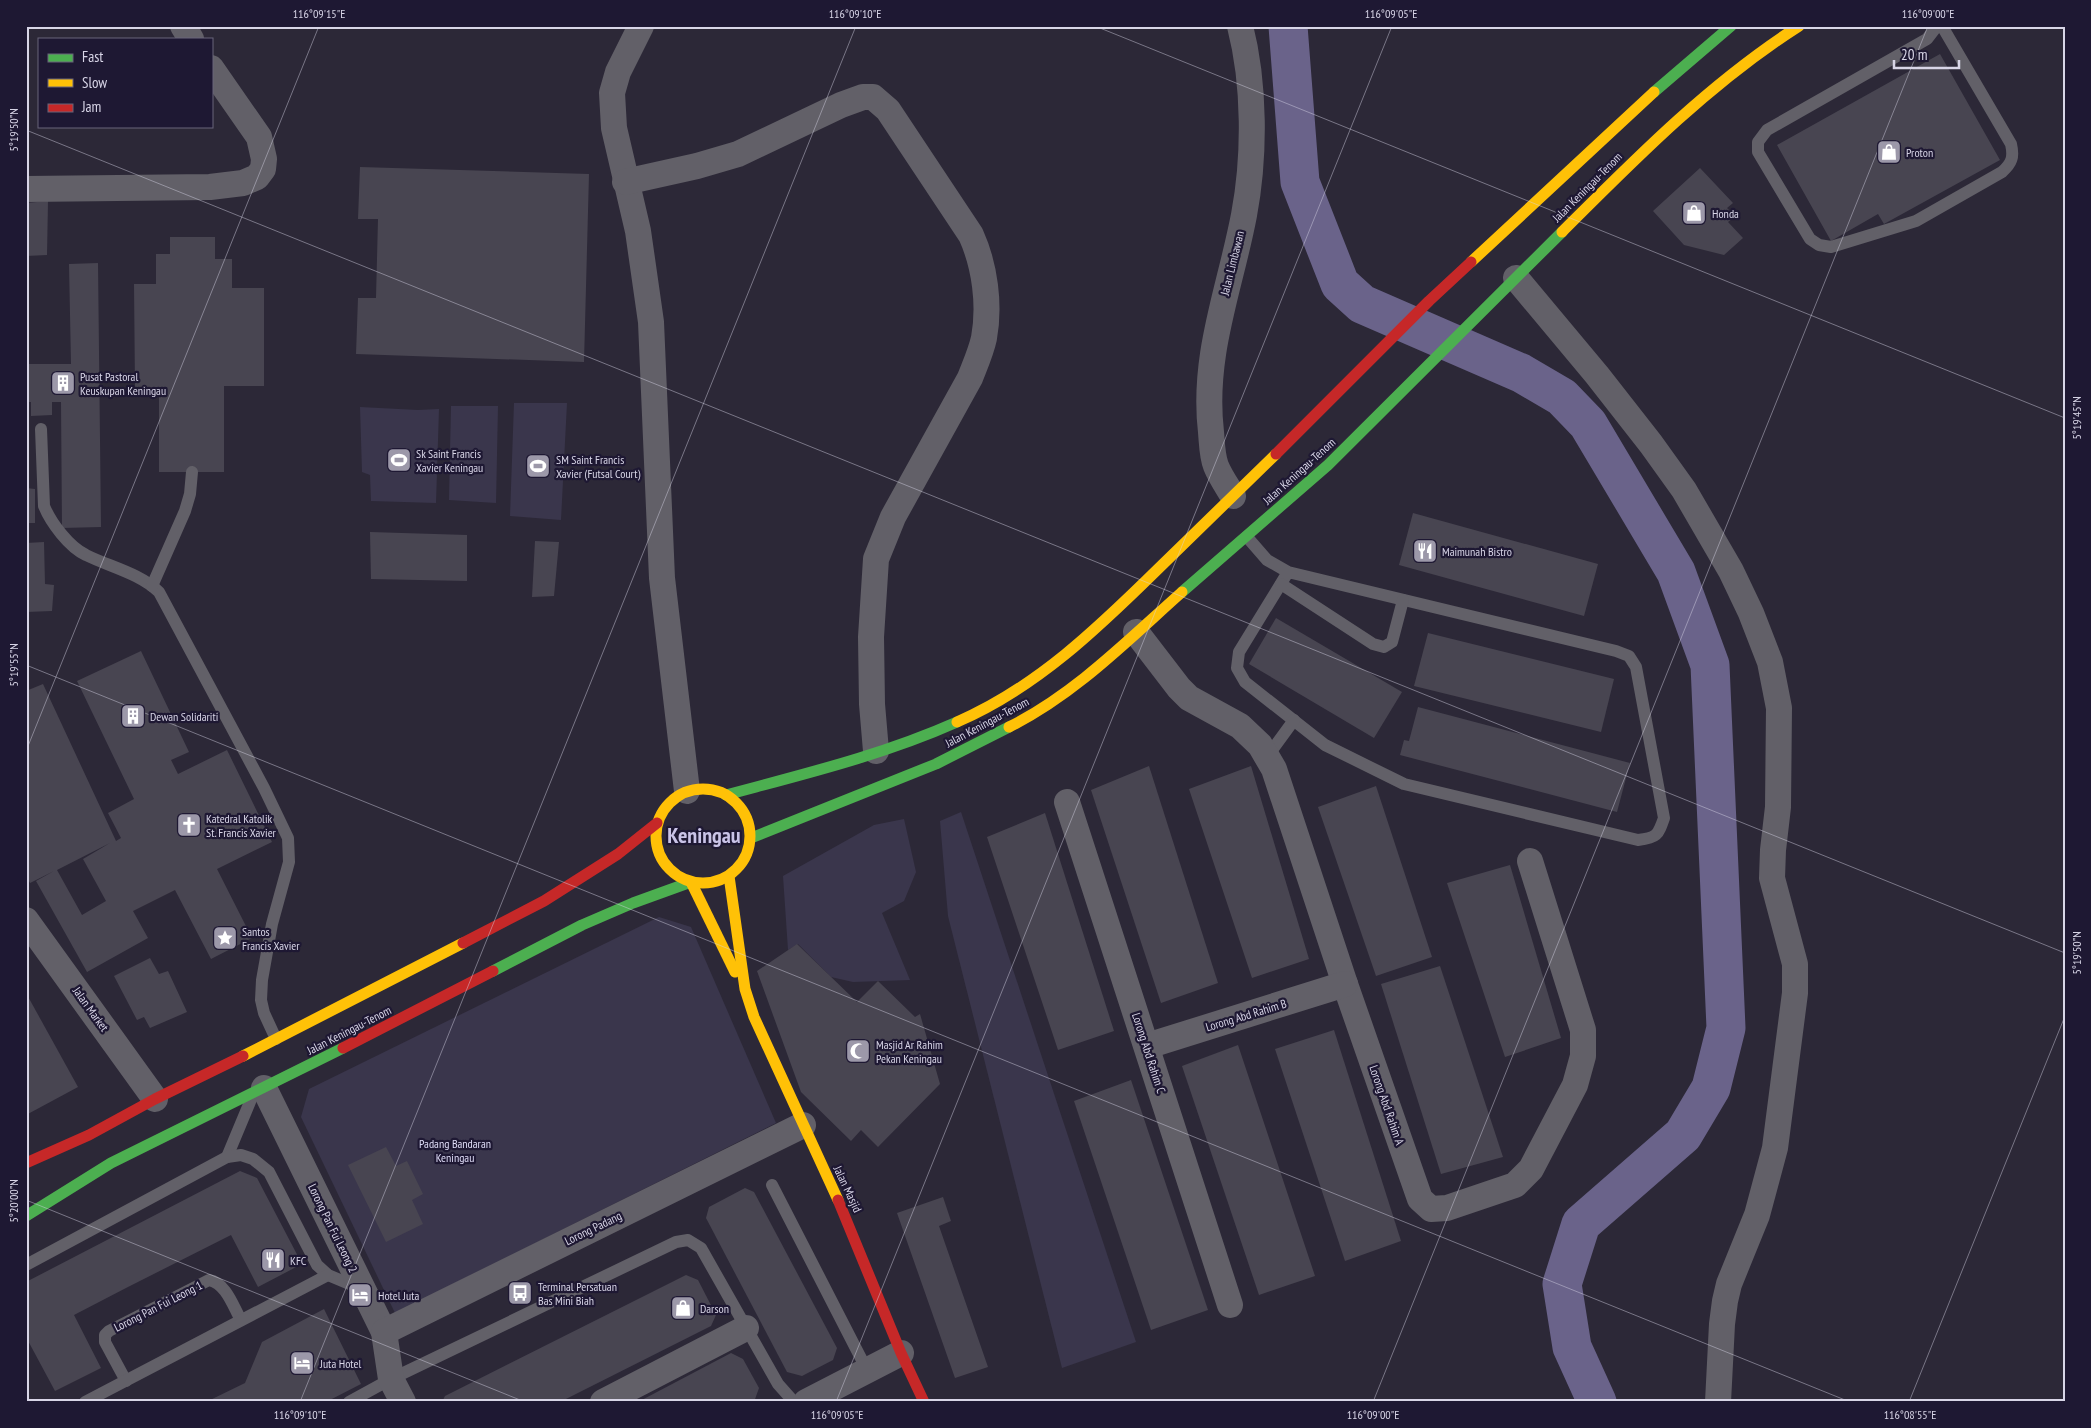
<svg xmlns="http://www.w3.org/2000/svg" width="2091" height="1428" font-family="'PT Sans Narrow',sans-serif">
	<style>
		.green { fill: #3a364c }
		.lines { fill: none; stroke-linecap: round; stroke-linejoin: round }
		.river { stroke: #6a638a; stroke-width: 39 }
		.building { fill: #484551; fill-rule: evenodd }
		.lane { stroke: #626068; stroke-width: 12 }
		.street { stroke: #626068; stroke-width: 26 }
		.fast { stroke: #4caf50; stroke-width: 11 }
		.slow { stroke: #ffc107; stroke-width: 11 }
		.jam { stroke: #c62828; stroke-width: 11 }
		.ticks { fill: none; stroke: #d8d5e7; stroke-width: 1; stroke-opacity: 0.45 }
		.labels { text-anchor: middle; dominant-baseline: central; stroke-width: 4.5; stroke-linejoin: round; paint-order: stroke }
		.poi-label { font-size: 12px; fill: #d8d5e7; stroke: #1e1833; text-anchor: start }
		.street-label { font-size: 12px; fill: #d8d5e7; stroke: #1e1833 }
		.park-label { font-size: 12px; fill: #dfdcf7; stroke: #1e1833 }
		.town-label { font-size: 22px; font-weight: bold; fill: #c9c3e7; stroke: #1e1833 }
		.neatline { fill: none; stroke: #d8d5e7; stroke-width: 2 }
		.ticks-label { font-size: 12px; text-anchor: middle; fill: #d8d5e7 }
	</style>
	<rect width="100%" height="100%" fill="#2c2837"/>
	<g class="green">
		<path d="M 514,403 L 567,403 L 561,520 L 510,516 Z"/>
		<path d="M 451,406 L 498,406 L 496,503 L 449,500 Z"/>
		<path d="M 360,407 L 418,410 L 439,409 L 436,503 L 371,501 L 370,475 L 362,472 Z"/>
		<path d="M 961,812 L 1136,1342 L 1062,1368 L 948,916 L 940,821 Z"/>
		<path d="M 904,819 L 916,872 L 904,901 L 882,913 L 910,980 L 853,982 L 831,977 L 798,944 L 788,950 L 783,876 L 874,825 Z"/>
		<path d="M 659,917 L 691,927 L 776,1123 L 395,1313 L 301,1117 L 309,1089 Z"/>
	</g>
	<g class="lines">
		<path class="river" d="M 1288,26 L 1300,182 L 1340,284 L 1362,304 L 1521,373 L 1562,397 L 1588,424 L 1676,572 L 1710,665 L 1726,1028 L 1711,1088 L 1683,1135 L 1581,1224 L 1562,1284 L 1572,1347 L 1597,1402"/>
	</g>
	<g class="building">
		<path d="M 1940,54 L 2000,160 L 1884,224 L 1878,214 L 1831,241 L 1777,145 Z"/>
		<path d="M 360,167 L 589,174 L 584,362 L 356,354 L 358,298 L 376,298 L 378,219 L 358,219 Z"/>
		<path d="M 1700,168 L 1733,203 L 1727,208 L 1735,216 L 1728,222 L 1743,238 L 1724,255 L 1684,245 L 1653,211 Z"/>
		<path d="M 48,201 L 47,255 L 26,256 L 26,203 Z"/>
		<path d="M 170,237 L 215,237 L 215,259 L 232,259 L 232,288 L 264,288 L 264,386 L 224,386 L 224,472 L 159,472 L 159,389 L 135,389 L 134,284 L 156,284 L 156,254 L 170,254 Z"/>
		<path d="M 98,263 L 101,527 L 62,528 L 61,402 L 52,402 L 52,415 L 31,416 L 31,402 L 26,402 L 26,364 L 71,364 L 69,264 Z"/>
		<path d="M 26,488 L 35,489 L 35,523 L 26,523 Z"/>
		<path d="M 1413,513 L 1598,564 L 1584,616 L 1399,565 Z"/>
		<path d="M 370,532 L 467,535 L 467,581 L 371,579 Z"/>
		<path d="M 535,541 L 559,542 L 554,596 L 532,597 Z"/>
		<path d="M 44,542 L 45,584 L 54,585 L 52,611 L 26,612 L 26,543 Z"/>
		<path d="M 1276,618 L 1402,692 L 1374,738 L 1249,664 Z"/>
		<path d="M 1428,633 L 1614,679 L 1601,732 L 1414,686 Z"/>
		<path d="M 141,651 L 189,752 L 171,760 L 178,774 L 227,750 L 272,842 L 217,869 L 252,938 L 211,959 L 175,890 L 133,911 L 148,938 L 87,972 L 36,881 L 54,871 L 30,883 L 26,876 L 26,691 L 43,684 L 116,841 L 121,838 L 108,813 L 134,799 L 77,681 ZM 110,843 L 83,859 L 106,901 L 82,915 L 57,870 Z"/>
		<path d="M 1418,707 L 1630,763 L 1617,812 L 1400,755 L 1404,740 L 1409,741 Z"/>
		<path d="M 1149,766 L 1218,983 L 1161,1003 L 1091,790 Z"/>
		<path d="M 1251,766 L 1309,959 L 1252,978 L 1189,789 Z"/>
		<path d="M 1376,786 L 1432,957 L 1376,976 L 1318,807 Z"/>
		<path d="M 1045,813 L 1114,1031 L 1058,1050 L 987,837 Z"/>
		<path d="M 1510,865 L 1561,1038 L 1505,1057 L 1447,883 Z"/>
		<path d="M 797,944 L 857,1002 L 878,981 L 915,1017 L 920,1014 L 940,1084 L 878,1147 L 861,1130 L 851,1141 L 801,1092 L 757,971 Z"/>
		<path d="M 150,958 L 159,974 L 168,971 L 187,1012 L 150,1028 L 144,1017 L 137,1020 L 114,976 Z"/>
		<path d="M 1440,966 L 1503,1157 L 1441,1174 L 1381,984 Z"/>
		<path d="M 26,993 L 78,1087 L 26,1115 Z"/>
		<path d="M 1334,1030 L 1401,1241 L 1345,1261 L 1275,1049 Z"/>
		<path d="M 1238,1045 L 1315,1276 L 1259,1295 L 1182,1066 Z"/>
		<path d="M 1131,1080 L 1208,1310 L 1151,1330 L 1074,1101 Z"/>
		<path d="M 386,1147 L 396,1166 L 407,1161 L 423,1194 L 412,1200 L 423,1224 L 386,1242 L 348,1165 Z"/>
		<path d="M 240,1171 L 257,1178 L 302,1264 L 258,1287 L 231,1235 L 126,1288 L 74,1315 L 101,1368 L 55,1391 L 26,1337 L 26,1282 Z"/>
		<path d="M 745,1188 L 754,1192 L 837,1348 L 833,1360 L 802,1376 L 787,1372 L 706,1218 L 709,1207 Z"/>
		<path d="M 943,1197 L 951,1221 L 939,1226 L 988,1367 L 955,1378 L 897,1213 Z"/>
		<path d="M 686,1275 L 698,1280 L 716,1315 L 711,1326 L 560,1402 L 442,1402 L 445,1396 Z"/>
		<path d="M 324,1309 L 361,1384 L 326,1402 L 206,1402 L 245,1383 L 262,1342 Z"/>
		<path d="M 731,1353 L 743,1359 L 759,1388 L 754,1402 L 638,1402 Z"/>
	</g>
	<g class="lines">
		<g class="lane">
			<path d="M 1937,26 L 1927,39 L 1767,130 L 1758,142 L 1758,152 L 1810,239 L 1819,245 L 1831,247 L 1916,221 L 2002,172 C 2012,163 2014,157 2011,144 L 1942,26"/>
			<path d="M 41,429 L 44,506 C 51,523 69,547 86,555 C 110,567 139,573 159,592 L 264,788 L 288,838 L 289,862 L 272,924 L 262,980 L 261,1000 L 264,1013 L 276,1039"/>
			<path d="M 1247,537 L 1267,560 L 1288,572 L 1616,651 L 1629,656 L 1636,667 L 1664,818 C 1658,835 1657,838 1638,840 L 1404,784 L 1325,745 L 1245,682 L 1237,668 L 1239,652 L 1288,572"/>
			<path d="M 1281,584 L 1373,644 L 1384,647 L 1392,642 L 1403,600"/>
			<path d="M 152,586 L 185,511 L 190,494 L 192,472"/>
			<path d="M 1267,757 L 1294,720"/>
			<path d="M 227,1157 L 252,1097"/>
			<path d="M 772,1185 L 867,1370"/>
			<path d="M 26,1265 L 227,1157 L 241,1155 L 253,1159 L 269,1172 L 317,1265 L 328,1275 L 359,1288"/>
			<path d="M 126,1381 L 105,1342 L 105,1335 L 109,1331 L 209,1280 C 226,1283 233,1306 241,1320"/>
			<path d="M 85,1402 L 328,1275"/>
			<path d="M 349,1402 L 391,1379 L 676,1242 L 688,1240 L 701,1248 L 778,1384 L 794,1402"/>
		</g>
		<g class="street">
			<path d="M 183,26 L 191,39"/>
			<path d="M 641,26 L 618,72 L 612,93 L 614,128 L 638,231 L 651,322 L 662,578 L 687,791"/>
			<path d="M 625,182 L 697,166 L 738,154 L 841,105 L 863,97 L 873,97 L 888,110 L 971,235 C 985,266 990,305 984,338 C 981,352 975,365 970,378 L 893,517 L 876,559 L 871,637 L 872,704 L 876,751"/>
			<path d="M 26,189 L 210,187 L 243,183 L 257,177 L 263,169 L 264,159 L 259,137 L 211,68"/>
			<path d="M 1516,278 L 1597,375 L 1651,444 L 1684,490 L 1731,571 L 1751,613 L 1770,662 L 1779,708 L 1778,807 L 1773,850 L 1772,878 L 1795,964 L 1795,993 L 1775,1148 L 1757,1215 L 1729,1284 L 1725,1301 L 1722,1324 L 1718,1402"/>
			<path d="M 1233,496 C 1227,486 1220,476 1216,466 C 1212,456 1212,443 1211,432 C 1202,355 1230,289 1244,215 C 1255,157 1255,84 1240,26"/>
			<path d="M 1136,632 L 1179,688 L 1189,698 L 1240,726 L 1260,745 L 1274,769 L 1345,984 L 1420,1199 L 1431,1209 L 1447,1208 L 1515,1185 L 1531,1169 L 1575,1085 L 1583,1056 L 1583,1030 L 1530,861"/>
			<path d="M 1067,802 L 1230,1305"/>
			<path d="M 26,920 L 155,1099"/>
			<path d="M 1147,1046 L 1345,984"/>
			<path d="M 264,1088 L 384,1332 L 391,1379 L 403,1402"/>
			<path d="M 384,1332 L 803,1125"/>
			<path d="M 603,1402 L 746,1328"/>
			<path d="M 806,1402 L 901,1353"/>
		</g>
		<g class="fast">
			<path d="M 1654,92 L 1731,26"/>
			<path d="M 1182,592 L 1328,465 L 1562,232"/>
			<path d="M 726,795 C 804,774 883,755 957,722"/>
			<path d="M 751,838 L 936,764 L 1009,727"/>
			<path d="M 493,971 L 582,925 L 633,903 L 691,882"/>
			<path d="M 26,1216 L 111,1163 L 343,1048"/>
		</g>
		<g class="slow">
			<path d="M 1562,232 C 1636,158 1710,83 1799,26"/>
			<path d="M 1471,262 L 1654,92"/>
			<path d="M 957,722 C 1036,688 1098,628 1159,568 C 1198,530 1237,492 1276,454"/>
			<path d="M 1009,727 C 1074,695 1128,640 1182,592"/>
			<circle cx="703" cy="836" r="47"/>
			<path d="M 729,876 L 745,989 L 754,1017 L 838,1200"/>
			<path d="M 691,882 L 735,972"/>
			<path d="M 243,1056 L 463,943"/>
		</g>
		<g class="jam">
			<path d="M 1276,454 L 1429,301 L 1471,262"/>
			<path d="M 463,943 L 544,901 L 618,854 L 657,823"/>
			<path d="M 343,1048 L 493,971"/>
			<path d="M 26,1163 L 89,1135 L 155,1099 L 243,1056"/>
			<path d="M 838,1200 L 901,1353 L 924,1402"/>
		</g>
	</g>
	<path class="ticks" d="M 1095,26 L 2065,418M 26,130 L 2065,953M 26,665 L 1850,1402M 26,751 L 319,26M 26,1200 L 525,1402M 300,1402 L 856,26M 836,1402 L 1392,26M 1373,1402 L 1928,26M 1909,1402 L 2065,1016"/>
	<defs>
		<symbol id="shop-square" viewBox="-11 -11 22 22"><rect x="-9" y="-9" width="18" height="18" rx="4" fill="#9c98a9" stroke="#1e1833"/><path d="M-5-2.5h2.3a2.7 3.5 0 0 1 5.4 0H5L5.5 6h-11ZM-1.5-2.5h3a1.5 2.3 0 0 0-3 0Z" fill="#fff"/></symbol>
		<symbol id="building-square" viewBox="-11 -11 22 22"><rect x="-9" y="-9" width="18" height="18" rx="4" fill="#9c98a9" stroke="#1e1833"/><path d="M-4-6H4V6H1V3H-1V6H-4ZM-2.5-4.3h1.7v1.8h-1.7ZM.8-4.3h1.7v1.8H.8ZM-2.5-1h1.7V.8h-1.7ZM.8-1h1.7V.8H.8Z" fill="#fff"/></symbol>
		<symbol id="stadium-square" viewBox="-11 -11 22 22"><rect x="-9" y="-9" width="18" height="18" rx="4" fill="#9c98a9" stroke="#1e1833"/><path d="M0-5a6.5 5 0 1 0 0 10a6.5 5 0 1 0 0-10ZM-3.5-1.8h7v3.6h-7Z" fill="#fff"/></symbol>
		<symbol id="restaurant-square" viewBox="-11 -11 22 22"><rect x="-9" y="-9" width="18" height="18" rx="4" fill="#9c98a9" stroke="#1e1833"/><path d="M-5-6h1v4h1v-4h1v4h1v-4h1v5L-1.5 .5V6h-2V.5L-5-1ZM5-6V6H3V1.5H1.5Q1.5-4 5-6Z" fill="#fff"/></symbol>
		<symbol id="church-square" viewBox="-11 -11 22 22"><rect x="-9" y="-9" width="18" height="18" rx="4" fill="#9c98a9" stroke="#1e1833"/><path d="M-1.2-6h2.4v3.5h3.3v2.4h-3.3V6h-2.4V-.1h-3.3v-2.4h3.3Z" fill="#fff"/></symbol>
		<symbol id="sight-square" viewBox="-11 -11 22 22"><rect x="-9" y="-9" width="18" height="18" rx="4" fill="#9c98a9" stroke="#1e1833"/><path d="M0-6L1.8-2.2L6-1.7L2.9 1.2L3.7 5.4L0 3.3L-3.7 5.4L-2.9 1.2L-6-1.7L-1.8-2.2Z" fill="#fff"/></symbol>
		<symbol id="mosque-square" viewBox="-11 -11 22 22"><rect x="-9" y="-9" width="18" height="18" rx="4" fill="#9c98a9" stroke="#1e1833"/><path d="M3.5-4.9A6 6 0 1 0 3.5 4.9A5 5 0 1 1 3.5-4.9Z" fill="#fff"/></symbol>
		<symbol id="bus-square" viewBox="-11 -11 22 22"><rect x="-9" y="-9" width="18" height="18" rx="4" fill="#9c98a9" stroke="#1e1833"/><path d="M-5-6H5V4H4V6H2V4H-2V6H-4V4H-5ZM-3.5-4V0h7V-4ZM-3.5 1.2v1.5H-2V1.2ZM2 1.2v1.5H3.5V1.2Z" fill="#fff"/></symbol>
		<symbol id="hotel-square" viewBox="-11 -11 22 22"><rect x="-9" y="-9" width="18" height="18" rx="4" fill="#9c98a9" stroke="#1e1833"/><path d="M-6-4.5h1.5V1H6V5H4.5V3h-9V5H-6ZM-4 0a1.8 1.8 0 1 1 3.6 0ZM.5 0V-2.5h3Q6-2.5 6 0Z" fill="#fff"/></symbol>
	</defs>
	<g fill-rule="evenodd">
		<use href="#shop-square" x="1875" y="138" width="28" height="28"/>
		<use href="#shop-square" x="1680" y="199" width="28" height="28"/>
		<use href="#building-square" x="49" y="369" width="28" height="28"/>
		<use href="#stadium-square" x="385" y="446" width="28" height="28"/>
		<use href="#stadium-square" x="524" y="452" width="28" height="28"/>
		<use href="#restaurant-square" x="1411" y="537" width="28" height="28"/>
		<use href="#building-square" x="119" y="702" width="28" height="28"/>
		<use href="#church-square" x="175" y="811" width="28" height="28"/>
		<use href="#sight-square" x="211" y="924" width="28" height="28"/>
		<use href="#mosque-square" x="844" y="1037" width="28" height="28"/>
		<use href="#restaurant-square" x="259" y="1246" width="28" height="28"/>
		<use href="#bus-square" x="506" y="1279" width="28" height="28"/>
		<use href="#hotel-square" x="346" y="1281" width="28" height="28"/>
		<use href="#shop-square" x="669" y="1294" width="28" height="28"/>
		<use href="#hotel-square" x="288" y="1349" width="28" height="28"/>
	</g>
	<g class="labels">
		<g class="poi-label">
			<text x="1906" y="152">Proton</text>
			<text x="1712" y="213">Honda</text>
			<text x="80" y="376">Pusat Pastoral<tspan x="80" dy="14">Keuskupan Keningau</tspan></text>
			<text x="416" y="453">Sk Saint Francis<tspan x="416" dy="14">Xavier Keningau</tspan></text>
			<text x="556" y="459">SM Saint Francis<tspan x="556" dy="14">Xavier (Futsal Court)</tspan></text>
			<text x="1442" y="551">Maimunah Bistro</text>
			<text x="150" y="716">Dewan Solidariti</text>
			<text x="206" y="818">Katedral Katolik<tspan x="206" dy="14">St. Francis Xavier</tspan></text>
			<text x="242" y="931">Santos<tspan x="242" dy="14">Francis Xavier</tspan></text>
			<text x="876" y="1044">Masjid Ar Rahim<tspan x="876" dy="14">Pekan Keningau</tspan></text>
			<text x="290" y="1260">KFC</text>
			<text x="538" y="1286">Terminal Persatuan<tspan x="538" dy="14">Bas Mini Biah</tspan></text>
			<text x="378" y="1295">Hotel Juta</text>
			<text x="700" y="1308">Darson</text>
			<text x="320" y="1363">Juta Hotel</text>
		</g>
		<g class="street-label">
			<text transform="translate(1587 187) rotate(-45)">Jalan Keningau-Tenom</text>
			<text transform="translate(1232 263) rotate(-76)">Jalan Limbawan</text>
			<text transform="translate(1299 471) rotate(-42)">Jalan Keningau-Tenom</text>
			<text transform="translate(987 722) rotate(-28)">Jalan Keningau-Tenom</text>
			<text transform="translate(91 1009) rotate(54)">Jalan Market</text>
			<text transform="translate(1246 1015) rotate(-17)">Lorong Abd Rahim B</text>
			<text transform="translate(349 1030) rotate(-27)">Jalan Keningau-Tenom</text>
			<text transform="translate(1149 1053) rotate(72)">Lorong Abd Rahim C</text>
			<text transform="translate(1387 1105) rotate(71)">Lorong Abd Rahim A</text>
			<text transform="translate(848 1189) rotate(65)">Jalan Masjid</text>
			<text transform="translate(333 1228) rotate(64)">Lorong Pan Fui Leong 2</text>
			<text transform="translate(593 1228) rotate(-26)">Lorong Padang</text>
			<text transform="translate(158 1306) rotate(-27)">Lorong Pan Fui Leong 1</text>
		</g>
		<g class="park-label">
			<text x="455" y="1143">Padang Bandaran<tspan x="455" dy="14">Keningau</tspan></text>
		</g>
		<g class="town-label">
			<text x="704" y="835">Keningau</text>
		</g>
	</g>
	<rect width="2091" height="1428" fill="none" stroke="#1e1833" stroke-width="55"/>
	<rect x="38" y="38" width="175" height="90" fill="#1e1833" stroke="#68647b"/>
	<rect x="48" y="54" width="25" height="8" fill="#4caf50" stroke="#68647b"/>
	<text x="82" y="62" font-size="15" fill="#d8d5e7">Fast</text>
	<rect x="48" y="79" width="25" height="8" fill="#ffc107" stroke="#68647b"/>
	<text x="82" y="88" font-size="15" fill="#d8d5e7">Slow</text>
	<rect x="48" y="104" width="25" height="8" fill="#c62828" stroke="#68647b"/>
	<text x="82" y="112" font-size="15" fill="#d8d5e7">Jam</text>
	<path d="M1894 60v8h65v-8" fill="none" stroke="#d8d5e7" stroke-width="2.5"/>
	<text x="1901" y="60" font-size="15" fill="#d8d5e7" stroke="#1e1833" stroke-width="4" paint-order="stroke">20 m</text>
	<rect x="28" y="28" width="2036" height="1372" class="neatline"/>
	<g class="ticks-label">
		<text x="319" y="18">116°09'15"E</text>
		<text x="855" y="18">116°09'10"E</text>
		<text x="1391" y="18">116°09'05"E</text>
		<text x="1928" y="18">116°09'00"E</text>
		<text transform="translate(14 130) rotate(-90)" y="4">5°19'50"N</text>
		<text transform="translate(2077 418) rotate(-90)" y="4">5°19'45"N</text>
		<text transform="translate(14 665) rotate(-90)" y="4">5°19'55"N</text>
		<text transform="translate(2077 953) rotate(-90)" y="4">5°19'50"N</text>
		<text transform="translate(14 1201) rotate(-90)" y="4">5°20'00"N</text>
		<text x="300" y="1419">116°09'10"E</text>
		<text x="837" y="1419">116°09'05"E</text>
		<text x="1373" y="1419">116°09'00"E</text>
		<text x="1910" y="1419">116°08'55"E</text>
	</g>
</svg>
